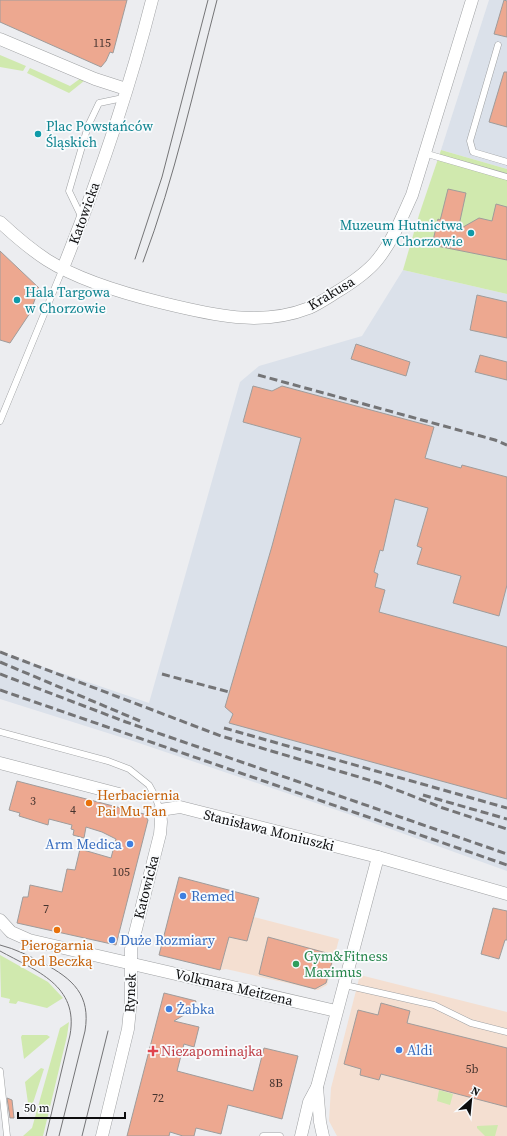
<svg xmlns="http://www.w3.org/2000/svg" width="507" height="1136" font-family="'Source Serif 4',serif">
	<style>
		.commercial { fill: #f4dfd1 }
		.built { fill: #dbe1ea }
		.green { fill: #d0e9ae }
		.building { fill: #eda890; stroke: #9f9c9b }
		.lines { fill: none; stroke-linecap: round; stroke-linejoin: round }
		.service-casing { stroke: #9fa1a3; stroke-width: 7 }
		.minor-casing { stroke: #9fa1a3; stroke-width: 13 }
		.service { stroke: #fff; stroke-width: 6 }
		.minor { stroke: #fff; stroke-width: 12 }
		.tram { stroke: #747476; stroke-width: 1 }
		.rail { stroke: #747476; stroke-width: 3; stroke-dasharray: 8 4; stroke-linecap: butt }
		.culture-dot { fill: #0f9aa8; stroke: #f9fbfd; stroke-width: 1.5 }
		.food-dot { fill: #e8710a; stroke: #f9fbfd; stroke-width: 1.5 }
		.shop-dot { fill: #3f7fe0; stroke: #f9fbfd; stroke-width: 1.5 }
		.leisure-dot { fill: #2e9e5b; stroke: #f9fbfd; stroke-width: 1.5 }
		.health-dot { fill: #e0444e; stroke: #f9fbfd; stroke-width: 1.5 }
		.labels { text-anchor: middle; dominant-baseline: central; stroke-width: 3.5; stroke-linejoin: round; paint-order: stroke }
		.number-label { font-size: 12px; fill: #44332e }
		.culture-label { font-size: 14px; fill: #0d838f; stroke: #f9fbfd; text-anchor: start }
		.street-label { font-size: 14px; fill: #0c0c0d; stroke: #f9fbfd }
		.food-label { font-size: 14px; fill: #c56008; stroke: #f9fbfd; text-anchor: start }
		.shop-label { font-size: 14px; fill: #366cbe; stroke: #f9fbfd; text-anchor: start }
		.leisure-label { font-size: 14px; fill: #27864d; stroke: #f9fbfd; text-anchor: start }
		.health-label { font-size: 14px; fill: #be3a42; stroke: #f9fbfd; text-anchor: start }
	</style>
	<rect width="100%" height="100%" fill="#ecedf0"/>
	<g class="commercial">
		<path d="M 254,917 L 339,939 L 327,985 L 318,990 L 226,969 L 220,970 L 229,937 L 247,941 Z"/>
		<path d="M 360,975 L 507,1012 L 507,1136 L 337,1136 L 329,1121 L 331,1088 Z"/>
	</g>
	<g class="built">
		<path d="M 489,0 L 507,0 L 507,169 L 441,150 Z"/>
		<path d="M 403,270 L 507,294 L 507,871 L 357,817 L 133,741 L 0,699 L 0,652 L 149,703 L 240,382 L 259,366 L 362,336 Z"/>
	</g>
	<g class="green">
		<path d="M 0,55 L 26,66 L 23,71 L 0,67 Z"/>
		<path d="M 30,68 L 70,86 L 81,78 L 84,81 L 69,93 L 27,73 Z"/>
		<path d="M 441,150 L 507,169 L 507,294 L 403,270 L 419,215 Z"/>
		<path d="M 0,955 L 48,982 L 63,998 L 47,1008 L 18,1001 L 16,1004 L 9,1003 L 10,999 L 1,997 Z"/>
		<path d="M 69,1022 L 67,1036 L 43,1136 L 23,1136 L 32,1128 L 60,1028 Z"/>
		<path d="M 22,1035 L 47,1035 L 50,1037 L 24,1059 L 21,1037 Z"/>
		<path d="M 41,1068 L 44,1069 L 43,1072 L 31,1109 L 29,1110 L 25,1082 Z"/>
		<path d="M 439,1090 L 453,1094 L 450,1105 L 437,1101 Z"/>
		<path d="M 498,1125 L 495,1136 L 485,1136 L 477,1128 L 477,1126 Z"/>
	</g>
	<g class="building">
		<path d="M 0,0 L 127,0 L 113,53 L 110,52 L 106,61 L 101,67 L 0,22 Z"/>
		<path d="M 504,0 L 507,1 L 507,37 L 494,34 Z"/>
		<path d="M 504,72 L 507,72 L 507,127 L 489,122 Z"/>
		<path d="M 448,189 L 466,193 L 458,230 L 479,218 L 492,221 L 496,204 L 507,207 L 507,260 L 432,245 L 438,219 L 440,220 L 441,217 Z"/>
		<path d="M 0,251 L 39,288 L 30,313 L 10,343 L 0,340 Z"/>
		<path d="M 477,295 L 507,302 L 507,338 L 470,330 Z"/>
		<path d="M 356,344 L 410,362 L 406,376 L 351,359 Z"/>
		<path d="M 480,355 L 507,362 L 507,380 L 475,372 Z"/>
		<path d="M 253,386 L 272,391 L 282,386 L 434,427 L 425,458 L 461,468 L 462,465 L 507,477 L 507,585 L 499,616 L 453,603 L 461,576 L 417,564 L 422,548 L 417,546 L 428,508 L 395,499 L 383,551 L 380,550 L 374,572 L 378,574 L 375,587 L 385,590 L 379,612 L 507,647 L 507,799 L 229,723 L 233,714 L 225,707 L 272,546 L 301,438 L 243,422 Z"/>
		<path d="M 17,781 L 144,814 L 148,820 L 116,945 L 17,923 L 23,897 L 28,897 L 30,885 L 62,892 L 67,869 L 75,870 L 80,849 L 111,858 L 116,839 L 102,832 L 86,827 L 84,838 L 73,835 L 74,830 L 71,829 L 72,825 L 49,819 L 48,825 L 19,816 L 20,813 L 9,810 Z"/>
		<path d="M 179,877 L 259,898 L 247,941 L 229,937 L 220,970 L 159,955 Z"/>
		<path d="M 493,908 L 507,911 L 507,940 L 505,940 L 499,959 L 481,954 Z"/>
		<path d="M 268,937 L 334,955 L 326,983 L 315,989 L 259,974 Z"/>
		<path d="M 164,993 L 196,1001 L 194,1009 L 174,1021 L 199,1027 L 194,1047 L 184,1044 L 177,1071 L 253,1091 L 264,1048 L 298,1056 L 282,1119 L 228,1105 L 221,1134 L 196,1128 L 194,1136 L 183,1136 L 170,1132 L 169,1136 L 127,1136 Z"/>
		<path d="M 381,1003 L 410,1011 L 407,1023 L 507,1048 L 507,1107 L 381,1074 L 379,1080 L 360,1075 L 361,1069 L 344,1064 L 358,1010 L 378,1015 Z"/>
		<path d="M 7,1098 L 12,1100 L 14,1118 L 10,1118 Z"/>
	</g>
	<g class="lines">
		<defs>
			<g id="service">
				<path d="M 498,45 L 470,141 L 473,152 L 507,162"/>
				<path d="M 424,153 L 507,177"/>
				<path d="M 82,218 L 69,191 L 88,126 L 99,103 L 123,98"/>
				<path d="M 0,421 L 63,268"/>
				<path d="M 0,732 L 108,761 L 129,769 L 149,785 L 155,796 L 160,810"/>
				<path d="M 345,985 L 434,1005 L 471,1023 L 507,1032"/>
				<path d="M 0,1071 L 7,1136"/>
				<path d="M 263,1136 L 280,1136"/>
			</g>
			<g id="minor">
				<path d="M 0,39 L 95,79 L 126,89"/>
				<path d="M 0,222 C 15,236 30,249 47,260 C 80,281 126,294 163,303 C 212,315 261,327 309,308 C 318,304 327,298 335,293 C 350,284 367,273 378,259 C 393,240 402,217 412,195 L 472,0"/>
				<path d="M 63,268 C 98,181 129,91 152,0"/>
				<path d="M 0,763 L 119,794"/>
				<path d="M 0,920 L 11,932 L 29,940 L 336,1011"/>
				<path d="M 317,1087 L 320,1122 L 323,1136"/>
				<path d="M 102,1136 L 128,1029 L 131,999 L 131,949 L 160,834 L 161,822 L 160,810 L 180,807 L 378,857 L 507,894"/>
				<path d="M 301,1136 L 309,1102 L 317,1087 L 378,857"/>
			</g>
		</defs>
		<use href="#service" class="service-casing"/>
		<use href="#minor" class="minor-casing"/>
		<use href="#service" class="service"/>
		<use href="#minor" class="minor"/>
		<g class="tram">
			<path d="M 135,259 L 162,177 L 208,0"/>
			<path d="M 143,262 C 175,177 194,88 217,0"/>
			<path d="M 0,945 C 16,949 29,956 43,963 C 73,979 91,995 85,1031 L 59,1136"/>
			<path d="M 0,951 C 36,971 79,985 70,1035 L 46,1136"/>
			<path d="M 82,1136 L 108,1031"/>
		</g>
		<g class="rail">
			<path d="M 258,375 L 495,440 L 507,445"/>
			<path d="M 0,652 L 221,736 L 379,783 L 443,808 L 507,829"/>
			<path d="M 0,662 L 140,721"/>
			<path d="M 0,674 L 126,722 L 507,854"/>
			<path d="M 162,674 L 229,692"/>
			<path d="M 0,690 L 507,865"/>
			<path d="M 224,728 L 507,808"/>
			<path d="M 423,795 L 507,819"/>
		</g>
	</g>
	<g class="culture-dot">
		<circle cx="38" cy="134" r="4"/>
		<circle cx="471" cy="233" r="4"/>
		<circle cx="17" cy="300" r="4"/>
	</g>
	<g class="food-dot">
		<circle cx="89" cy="803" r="4"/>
		<circle cx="57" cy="930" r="4"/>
	</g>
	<g class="shop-dot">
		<circle cx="130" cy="844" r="4"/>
		<circle cx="183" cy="896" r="4"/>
		<circle cx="112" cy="940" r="4"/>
		<circle cx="169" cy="1009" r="4"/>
		<circle cx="399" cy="1050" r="4"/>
	</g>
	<circle class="leisure-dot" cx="296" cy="964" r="4"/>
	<path class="health-dot" d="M151 1045h4v4h4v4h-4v4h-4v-4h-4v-4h4z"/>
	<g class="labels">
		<g class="number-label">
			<text x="102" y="43">115</text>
			<text x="33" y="801">3</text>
			<text x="73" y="810">4</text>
			<text x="121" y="872">105</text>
			<text x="46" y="909">7</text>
			<text x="472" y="1069">5b</text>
			<text x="276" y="1083">8B</text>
			<text x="158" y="1098">72</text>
		</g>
		<g class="culture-label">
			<text x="46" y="126">Plac Powstańców<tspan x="46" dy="16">Śląskich</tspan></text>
			<text x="463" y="225" text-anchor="end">Muzeum Hutnictwa<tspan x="463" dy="16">w Chorzowie</tspan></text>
			<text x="25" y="292">Hala Targowa<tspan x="25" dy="16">w Chorzowie</tspan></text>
		</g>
		<g class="street-label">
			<text transform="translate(84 213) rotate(-70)">Katowicka</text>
			<text transform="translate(331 293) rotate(-31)">Krakusa</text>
			<text transform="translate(269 830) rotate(14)">Stanisława Moniuszki</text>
			<text transform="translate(146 887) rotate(-76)">Katowicka</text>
			<text transform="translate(234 987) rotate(13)">Volkmara Meitzena</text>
			<text transform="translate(130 993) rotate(-88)">Rynek</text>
		</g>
		<g class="food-label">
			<text x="97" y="795">Herbaciernia<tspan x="97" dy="16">Pai Mu Tan</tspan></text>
			<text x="57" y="945" text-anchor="middle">Pierogarnia<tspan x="57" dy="16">Pod Beczką</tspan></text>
		</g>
		<g class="shop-label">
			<text x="122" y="844" text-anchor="end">Arm Medica</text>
			<text x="191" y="896">Remed</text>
			<text x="120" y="940">Duże Rozmiary</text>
			<text x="177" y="1009">Żabka</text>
			<text x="407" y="1050">Aldi</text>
		</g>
		<g class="leisure-label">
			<text x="304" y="956">Gym&amp;Fitness<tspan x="304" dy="16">Maximus</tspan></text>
		</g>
		<g class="health-label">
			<text x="161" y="1051">Niezapominajka</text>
		</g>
	</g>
	<g transform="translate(471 1100) rotate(27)" stroke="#f9fbfd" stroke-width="3" paint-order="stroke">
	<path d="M0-3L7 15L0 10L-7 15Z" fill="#0c0c0d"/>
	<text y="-6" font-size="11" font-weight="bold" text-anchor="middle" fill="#0c0c0d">N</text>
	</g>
	<path d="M18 1112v6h107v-6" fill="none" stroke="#0c0c0d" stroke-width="2"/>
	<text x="24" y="1112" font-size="12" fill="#0c0c0d" stroke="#f9fbfd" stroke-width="3" paint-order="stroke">50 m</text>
</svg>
